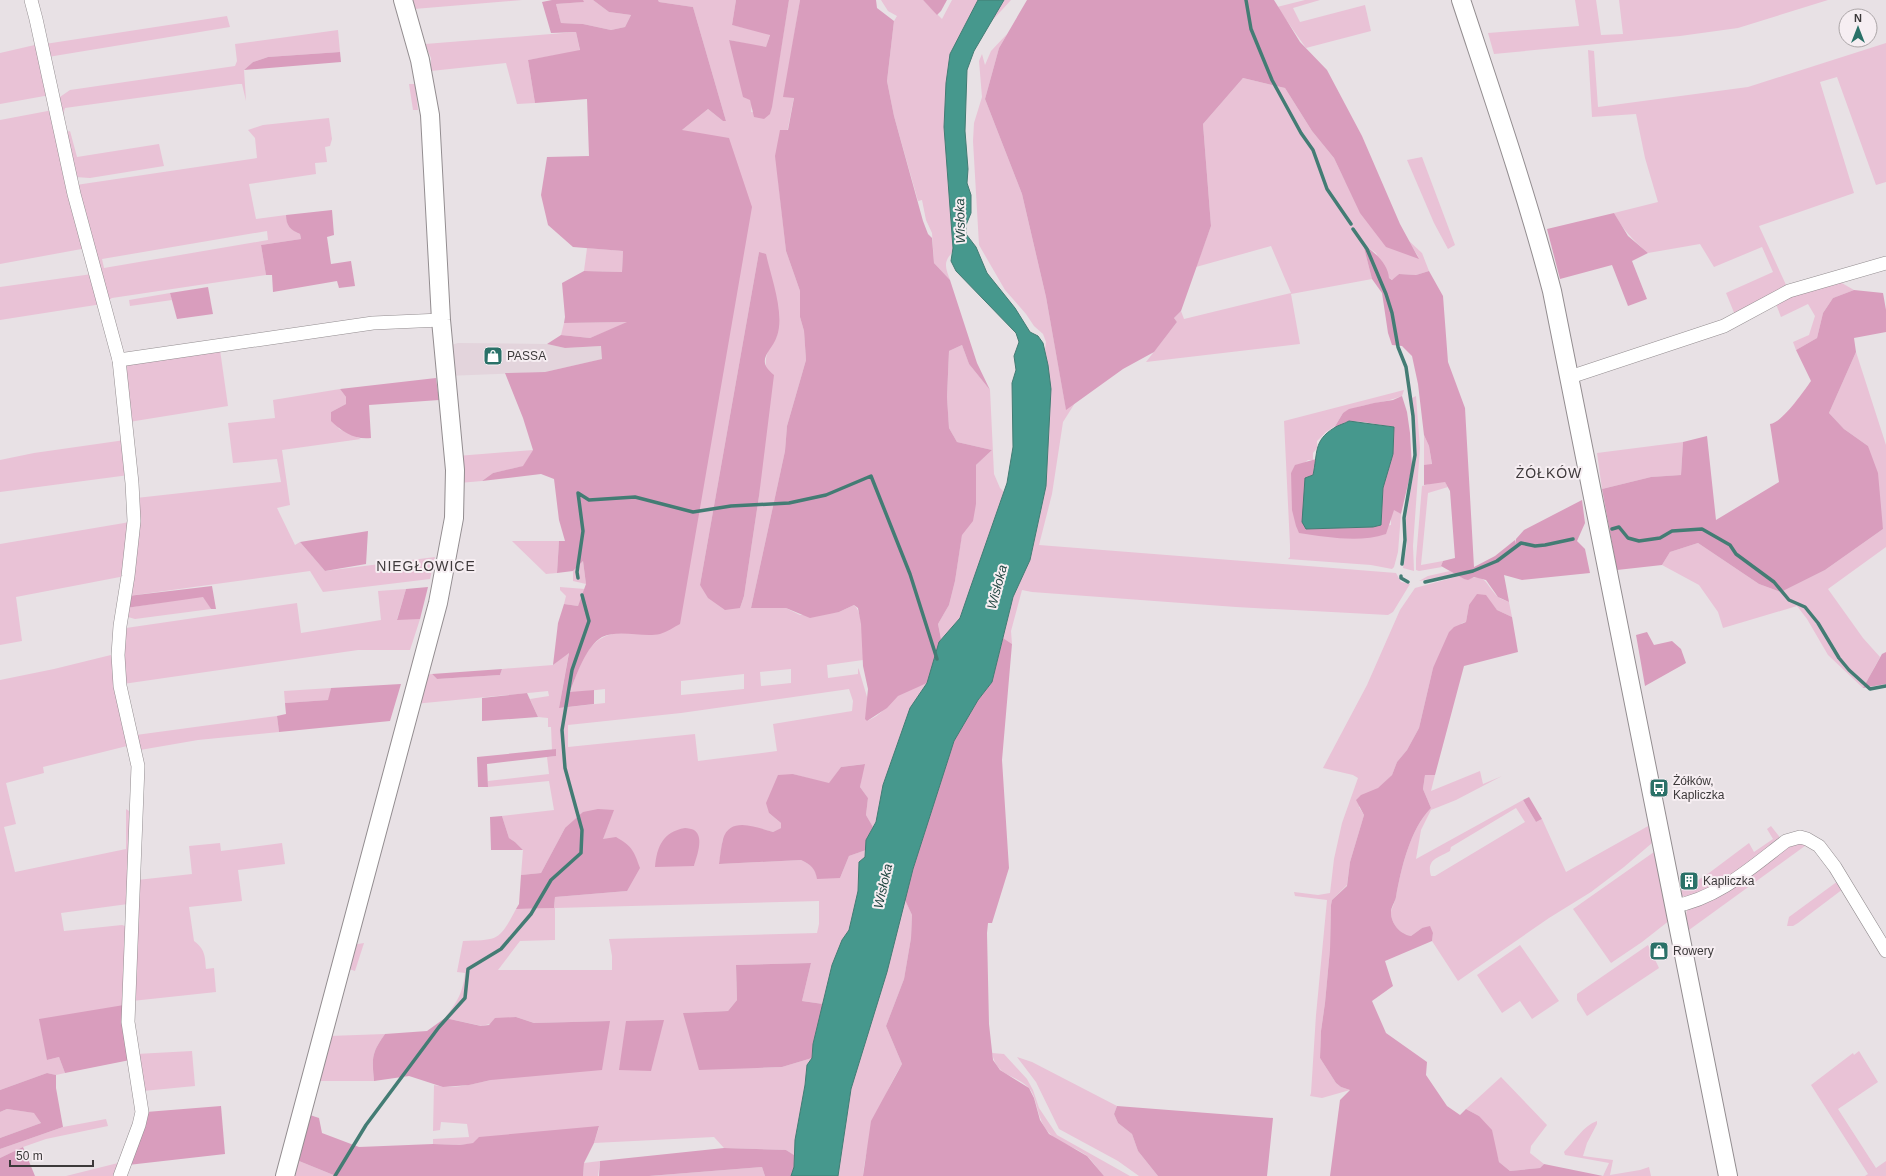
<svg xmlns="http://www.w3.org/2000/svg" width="1886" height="1176" font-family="Arial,sans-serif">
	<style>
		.built { fill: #e3d4dc }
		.green { fill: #e9c2d6; fill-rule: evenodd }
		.forest { fill: #d99dbd }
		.water { fill: #46988d; stroke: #437c74 }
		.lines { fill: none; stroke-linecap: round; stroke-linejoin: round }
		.stream { stroke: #437c74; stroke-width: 3.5 }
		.street-casing { stroke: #938d90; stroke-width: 14 }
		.secondary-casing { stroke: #938d90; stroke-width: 20 }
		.street { stroke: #fff; stroke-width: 13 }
		.secondary { stroke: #fff; stroke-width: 18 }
		.labels { text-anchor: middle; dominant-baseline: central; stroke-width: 4; stroke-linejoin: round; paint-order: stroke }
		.poi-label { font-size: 12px; fill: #3c393a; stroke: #f6eef2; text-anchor: start }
		.water-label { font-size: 13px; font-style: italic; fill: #204640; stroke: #f6eef2 }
		.quarter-label { font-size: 14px; letter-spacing: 1px; fill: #3f3a3c; stroke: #f6eef2 }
	</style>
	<rect width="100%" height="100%" fill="#e8e1e5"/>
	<path class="built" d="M 458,343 L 547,344 L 565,348 L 602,346 L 603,359 L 545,372 L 446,376 L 444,347 Z"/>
	<g class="green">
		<path d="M 411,0 L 522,0 L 414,9 Z"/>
		<path d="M 583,0 L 593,0 L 609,12 L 631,15 L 625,27 L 611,30 L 583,24 L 561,23 L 556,4 L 583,2 Z"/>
		<path d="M 658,0 L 736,0 L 732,25 L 770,34 L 766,48 L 729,40 L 752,105 L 751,112 L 770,114 L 789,0 L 800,0 L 784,97 L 794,97 L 778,179 L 786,251 L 800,291 L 800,317 L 804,331 L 806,360 L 787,426 L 785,451 L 751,608 L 786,608 L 800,615 L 839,612 L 854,605 C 864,613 863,647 863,660 L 827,665 L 828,678 L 858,674 L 858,668 L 859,670 L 867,697 L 867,721 C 882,715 886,706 897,696 C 905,690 917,687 927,683 L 910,708 L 883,785 L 876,822 L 873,827 L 866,815 L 868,798 L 860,787 L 864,764 L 841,767 L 829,784 L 793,774 L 769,813 L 781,823 L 781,828 L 773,832 L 765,830 L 723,838 L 719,864 L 801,860 C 811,865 815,867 817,878 L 840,878 L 849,856 L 866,850 L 865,857 L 859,862 L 858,891 L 849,930 L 842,940 L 832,965 L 823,1004 L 802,1001 L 811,963 L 736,965 L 737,1000 L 728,1011 L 683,1013 L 760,1068 L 782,1067 L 812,1058 L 807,1065 L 805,1085 L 795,1140 L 794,1155 L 786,1150 L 724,1148 L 714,1137 L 594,1143 L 599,1127 L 460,1145 L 433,1144 L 433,1139 L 469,1137 L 467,1124 L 441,1122 L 440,1130 L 433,1131 L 434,1085 C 453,1090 472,1084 491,1080 L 610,1021 L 534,1023 L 516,1017 L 482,1026 L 445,1018 C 457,1002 463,993 465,973 L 457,972 L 463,941 C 499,940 499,941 516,909 L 554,908 L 555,897 L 627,891 L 603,840 L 565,828 L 541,873 L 521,875 L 523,850 L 515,842 L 509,838 L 502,816 L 554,810 L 549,781 L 488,787 L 488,781 L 549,774 L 547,757 L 556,756 L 556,749 L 552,750 L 551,727 L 548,727 L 548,718 L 538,717 L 530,699 L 549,696 L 548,691 L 414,704 L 422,675 L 432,674 L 437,679 L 500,675 L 502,669 L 553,665 L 569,652 L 559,708 L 605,703 L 605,689 L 570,693 C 576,676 585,646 602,638 C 618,629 643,634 660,634 L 682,130 L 708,109 L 723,121 L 726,121 L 693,7 L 659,2 ZM 759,252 L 777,336 C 770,347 763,356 767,370 L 759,496 L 744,596 L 740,608 L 700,585 ZM 791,669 L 791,683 L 761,686 L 760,672 ZM 744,674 L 744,689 L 681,695 L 681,681 ZM 849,689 L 853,701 L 852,711 L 773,724 L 777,751 L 698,761 L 695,734 L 568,747 L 568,725 L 681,713 ZM 819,901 L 819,924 L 817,933 L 609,939 L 612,956 L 612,970 L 498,970 L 520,941 L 555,940 L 555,908 Z"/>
		<path d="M 881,0 L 923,0 L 942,19 L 952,0 L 978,0 L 950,54 L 944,127 L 953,248 C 952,255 949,255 947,260 C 944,266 948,274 950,280 L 934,263 L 932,233 L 926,220 L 922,200 L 918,201 L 894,116 L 887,81 L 894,21 L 897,16 L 888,11 Z"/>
		<path d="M 1004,0 L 1011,0 L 990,23 Z"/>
		<path d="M 1305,0 L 1320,0 L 1293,8 L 1300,22 L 1365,5 L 1371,31 L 1306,48 L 1277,7 Z"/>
		<path d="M 1575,0 L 1596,0 L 1601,35 L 1623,34 L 1619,0 L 1828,0 L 1738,28 L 1680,36 L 1494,54 L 1488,33 L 1579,26 Z"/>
		<path d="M 227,16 L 230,27 L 48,57 L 45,44 Z"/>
		<path d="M 338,30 L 340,52 L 268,57 L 253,62 L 244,70 L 246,101 L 242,84 L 238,84 L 65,108 L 63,115 L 67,132 L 70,131 L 77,157 L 159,144 L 164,166 L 90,178 L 75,177 L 57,99 L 70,90 L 235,66 L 237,61 L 235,44 Z"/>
		<path d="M 576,32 L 580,51 L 528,60 L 535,103 L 517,104 L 506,63 L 431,71 L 431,58 L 425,44 Z"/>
		<path d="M 1007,34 L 999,48 L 985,99 L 1022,194 L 1046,297 L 1066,409 L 1075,403 L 1063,422 L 1052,494 L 1039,545 L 1396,573 L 1401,582 L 1410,584 L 1393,612 L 1388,615 L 1236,607 L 1032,592 L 1022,590 L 1011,631 L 1012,644 L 1003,638 L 1013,597 L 1030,560 L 1046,486 L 1051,389 L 1045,350 L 1046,342 L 1043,334 L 1034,326 L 1026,314 L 1005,290 L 979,245 L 973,141 L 974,123 L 982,97 L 979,61 L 982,54 L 985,65 L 991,51 Z"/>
		<path d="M 1886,43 L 1886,182 L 1876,185 L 1837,77 L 1820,82 L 1854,193 L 1759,226 L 1787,287 L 1735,315 L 1726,293 L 1773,272 L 1762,247 L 1714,267 L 1700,244 L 1648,253 C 1632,239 1624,231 1614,213 L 1658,202 L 1645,158 L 1636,114 L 1592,117 L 1588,50 L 1594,51 L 1598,107 L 1748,87 Z"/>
		<path d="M 39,44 L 50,95 L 0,104 L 0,53 Z"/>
		<path d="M 1243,78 L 1285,88 L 1312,131 L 1334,158 L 1345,181 L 1419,258 L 1409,241 L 1422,253 L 1429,271 L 1416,275 L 1399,274 L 1393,280 L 1389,278 L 1376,253 L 1363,244 L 1372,279 L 1291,294 L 1300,344 L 1146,362 L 1177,322 L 1174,318 L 1181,311 L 1184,319 L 1291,293 L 1271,246 L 1196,267 L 1211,226 L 1203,124 Z"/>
		<path d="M 409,84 L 415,84 L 418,110 L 413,110 Z"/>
		<path d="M 53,110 L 87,248 L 0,264 L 0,120 Z"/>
		<path d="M 329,118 L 332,139 L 330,146 L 325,147 L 327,162 L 315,163 L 316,174 L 249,184 L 256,219 L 286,215 C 286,224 292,231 300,234 L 301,239 L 261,245 L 266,275 L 112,298 L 107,301 L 76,185 L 257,158 L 255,138 L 248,130 L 263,125 ZM 267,231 L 268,240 L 104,268 L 102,259 Z"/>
		<path d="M 1422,157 L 1455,245 L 1448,249 L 1434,223 L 1407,160 Z"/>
		<path d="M 587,248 L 623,251 L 622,272 L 584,271 Z"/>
		<path d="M 92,274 L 102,304 L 0,320 L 0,287 Z"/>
		<path d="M 1840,282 L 1854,290 L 1833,298 L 1823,313 L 1817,338 L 1796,350 L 1793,342 L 1809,335 L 1815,316 L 1808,304 L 1781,317 L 1776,304 L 1798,294 Z"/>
		<path d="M 170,293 L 172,300 L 130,306 L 129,300 Z"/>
		<path d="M 629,322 L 590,338 L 561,335 L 564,323 Z"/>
		<path d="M 962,345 L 969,364 L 990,390 L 994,474 L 1000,488 L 1004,492 L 960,618 L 941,639 L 938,624 L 949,605 L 955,581 L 962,534 L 976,504 L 976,465 L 992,450 L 957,442 L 949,428 L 947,397 L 949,351 Z"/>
		<path d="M 220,350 L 228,406 L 129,422 L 124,366 L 127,363 Z"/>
		<path d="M 1856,352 L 1886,445 L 1886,547 L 1828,589 L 1863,638 L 1880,657 L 1863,688 L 1828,655 L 1807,619 L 1797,606 L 1723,628 L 1718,612 L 1699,585 L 1662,565 L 1670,552 L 1698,543 L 1759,584 L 1781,592 L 1825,570 L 1883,529 L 1868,446 L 1844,429 L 1829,413 Z"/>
		<path d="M 340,389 L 346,397 L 346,404 L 331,412 L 339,429 L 361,439 L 282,450 L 290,505 L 277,508 L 295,545 L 300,542 L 325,571 L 435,557 L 430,579 L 323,592 L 310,571 L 128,596 L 136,498 L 281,482 L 277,459 L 233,463 L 228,423 L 275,418 L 273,400 Z"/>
		<path d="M 1404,390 L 1402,396 C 1383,404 1361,403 1343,413 L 1335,426 L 1326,432 L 1317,441 L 1317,448 L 1313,453 L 1313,460 L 1308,460 L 1291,473 L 1293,491 L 1326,536 L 1391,525 L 1391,515 L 1394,509 L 1401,514 L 1398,552 L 1394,567 L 1392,569 L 1371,565 L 1288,559 L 1290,557 L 1290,545 L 1284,421 Z"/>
		<path d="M 1416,396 L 1420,448 L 1413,546 L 1414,571 L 1403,568 L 1407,544 L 1406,518 L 1416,459 L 1412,398 Z"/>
		<path d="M 1424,435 L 1429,446 L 1432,465 L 1424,465 Z"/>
		<path d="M 125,440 L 129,475 L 0,492 L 0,460 L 34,453 Z"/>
		<path d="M 1683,442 L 1681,475 L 1651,477 L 1602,489 L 1597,453 Z"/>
		<path d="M 533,450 L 524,466 L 493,473 L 482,481 L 459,483 L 457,456 Z"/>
		<path d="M 1440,481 L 1445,482 L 1448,487 L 1428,493 L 1421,565 L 1443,561 L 1441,566 L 1442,567 L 1419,571 L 1416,570 L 1416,559 L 1422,486 Z"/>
		<path d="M 130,522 L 125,576 L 16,597 L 22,641 L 0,645 L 0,544 Z"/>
		<path d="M 512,541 L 559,541 L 557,573 L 546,574 Z"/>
		<path d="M 583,561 L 586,584 L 573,581 L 573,571 Z"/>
		<path d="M 1450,571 L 1455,574 L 1419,581 L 1428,576 Z"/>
		<path d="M 1459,576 L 1464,579 C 1488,574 1484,583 1497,596 C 1500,599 1505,600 1509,602 L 1512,617 L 1497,610 L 1488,599 L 1469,605 L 1466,622 L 1462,623 L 1433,668 L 1419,728 L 1407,750 L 1397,762 L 1392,775 L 1359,807 L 1364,815 L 1350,862 L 1347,885 L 1332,900 L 1331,905 L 1330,949 L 1325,1003 L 1321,1031 L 1320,1058 L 1336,1083 L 1341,1087 L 1350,1090 L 1322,1098 L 1310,1096 L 1311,1093 L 1316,1015 L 1327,900 L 1295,896 L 1294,892 L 1318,895 L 1330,893 L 1334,859 L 1342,823 L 1358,778 L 1353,775 L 1323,768 L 1367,685 L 1400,610 L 1415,588 Z"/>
		<path d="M 560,587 L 585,589 L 578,606 L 564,604 L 566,596 L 560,590 Z"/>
		<path d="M 406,589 L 397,619 L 420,619 L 410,650 L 358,650 L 123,684 L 123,633 L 126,628 L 297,603 L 301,633 L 381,620 L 378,591 Z"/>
		<path d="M 203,596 L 211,609 L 135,619 L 128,617 L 126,608 Z"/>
		<path d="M 115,654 L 131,745 L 43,767 L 44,773 L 6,783 L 16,824 L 4,827 L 15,872 L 126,849 L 126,809 L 132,813 L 128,904 L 61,913 L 64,931 L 122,925 L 128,927 L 124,1005 L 47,1060 L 59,1057 L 65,1073 L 56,1075 L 47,1073 L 0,1090 L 0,680 L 54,669 Z"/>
		<path d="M 331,688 L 329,700 L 285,703 L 284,691 Z"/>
		<path d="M 277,716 L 279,732 L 198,740 L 140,750 L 136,735 Z"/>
		<path d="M 1480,771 L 1483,784 L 1502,776 L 1456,800 L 1431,810 L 1421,830 L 1416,859 L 1523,800 L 1536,822 L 1542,819 L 1566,872 L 1650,825 L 1652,843 L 1624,867 L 1591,892 L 1549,918 L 1458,981 L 1432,941 L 1433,933 L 1422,928 L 1411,936 C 1400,934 1391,924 1391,912 C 1392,907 1395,902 1396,897 C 1401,869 1410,829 1431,808 L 1423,789 L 1425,775 L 1435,775 L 1431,791 ZM 1516,808 L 1525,822 L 1435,876 L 1431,876 C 1426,859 1438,858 1450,851 L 1451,847 Z"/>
		<path d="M 1771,826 L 1782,840 C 1762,854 1706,902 1682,896 L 1681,891 L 1709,873 L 1749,843 L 1754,852 L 1773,839 L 1767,829 Z"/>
		<path d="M 220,843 L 221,851 L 282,843 L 285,864 L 238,870 L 242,901 L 189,907 L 194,941 C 205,949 205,956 206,969 L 214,968 L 216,992 L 132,1001 L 137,880 L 192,874 L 189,846 Z"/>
		<path d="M 1789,843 L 1809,843 L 1689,930 L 1686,916 L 1687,910 Z"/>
		<path d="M 1654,852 L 1656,853 L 1670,920 L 1642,942 L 1611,963 L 1573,909 Z"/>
		<path d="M 1838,881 L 1843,889 L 1798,923 L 1793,926 L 1787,926 L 1789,917 Z"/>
		<path d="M 905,900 L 912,915 L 911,938 L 904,979 L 886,1026 L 902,1064 C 882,1097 867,1137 863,1176 L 838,1176 L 851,1089 L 887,972 Z"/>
		<path d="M 364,943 L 355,971 L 346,968 L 352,945 Z"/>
		<path d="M 1520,945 L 1559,1001 L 1532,1019 L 1520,1001 L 1502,1013 L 1477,975 Z"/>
		<path d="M 1648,945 L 1659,968 L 1587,1016 L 1577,1000 L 1577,994 Z"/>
		<path d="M 385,1034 C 371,1054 372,1058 374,1081 L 317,1081 L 329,1036 Z"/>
		<path d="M 192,1051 L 195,1086 L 143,1091 L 136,1054 Z"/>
		<path d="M 1859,1051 L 1878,1082 L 1838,1109 L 1876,1168 L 1886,1161 L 1886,1176 L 1865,1176 L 1868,1174 L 1811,1085 L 1853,1053 L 1854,1055 Z"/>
		<path d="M 992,1053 L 1004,1054 L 1027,1079 L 1033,1090 L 1039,1108 L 1057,1135 L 1130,1176 L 1104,1176 C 1098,1170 1093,1161 1086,1155 C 1075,1147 1058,1143 1049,1133 C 1036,1119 1038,1098 1029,1088 C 1016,1074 997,1078 992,1053 Z"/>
		<path d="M 1017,1057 L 1032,1062 L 1117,1106 L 1114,1114 L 1118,1123 L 1132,1134 L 1138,1151 L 1158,1176 L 1139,1176 L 1118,1161 L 1059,1129 L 1036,1082 Z"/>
		<path d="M 1501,1077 L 1547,1125 L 1531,1146 L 1530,1153 L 1544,1164 L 1540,1168 L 1510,1171 L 1499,1162 L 1495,1148 L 1479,1116 L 1466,1109 Z"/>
		<path d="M 7,1109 L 35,1113 L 41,1123 L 0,1138 L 0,1112 Z"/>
		<path d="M 307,1114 L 299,1161 L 336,1176 L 291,1176 Z"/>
		<path d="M 106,1119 L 108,1126 L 46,1139 L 23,1147 L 0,1158 L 0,1149 L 63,1127 Z"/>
		<path d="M 1597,1121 L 1597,1124 L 1587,1143 L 1583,1156 L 1613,1160 L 1610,1175 L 1640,1170 L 1649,1167 L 1651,1176 L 1603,1176 L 1609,1163 L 1565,1155 L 1564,1152 C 1574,1142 1583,1126 1597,1121 Z"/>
		<path d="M 600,1161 L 598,1176 L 583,1176 L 584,1163 Z"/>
		<path d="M 122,1162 L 117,1176 L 66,1176 Z"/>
		<path d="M 762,1167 L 765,1176 L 649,1176 Z"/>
	</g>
	<g class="forest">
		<path d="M 552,0 L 583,0 L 584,2 L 556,4 L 561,23 L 583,24 L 611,30 L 625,27 L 631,15 L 609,12 L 593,0 L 658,0 L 659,2 L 693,7 L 726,121 L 723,121 L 708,109 L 682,130 L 729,138 L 752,207 L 680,624 C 674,627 667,632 660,634 C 643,638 620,629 602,637 C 586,646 576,676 570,692 L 594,690 L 594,704 L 559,708 L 569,653 L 553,665 L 558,623 L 564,604 L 578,606 L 586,584 L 583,561 L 573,571 L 557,573 L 559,541 L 565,541 L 559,520 L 554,479 L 541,474 L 482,481 L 493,473 L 523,466 L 533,450 L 523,418 L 505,373 L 545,372 L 602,359 L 601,346 L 565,348 L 547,344 L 561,335 L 590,338 L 627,322 L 564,323 L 565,317 L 562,283 L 584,271 L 622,272 L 623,251 L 573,247 L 548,225 L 541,195 L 547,157 L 589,156 L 587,99 L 535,103 L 528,60 L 580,50 L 576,32 L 551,33 L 542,2 Z"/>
		<path d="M 736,0 L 789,0 L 772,107 L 770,114 L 764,119 L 754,117 L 750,100 L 743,97 L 729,40 L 766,47 L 770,35 L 732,25 Z"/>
		<path d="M 800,0 L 876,0 L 877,8 L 894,21 L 887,81 L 894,116 L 923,221 L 928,234 L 932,238 L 934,263 L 950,280 L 977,363 L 990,390 L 969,364 L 962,345 L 949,351 L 947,397 L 949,428 L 957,442 L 992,450 L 976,465 L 976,504 L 973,521 L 962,535 L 955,581 L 949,605 L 938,624 L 941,639 L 927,683 L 898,696 L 887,708 L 867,721 L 865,719 L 868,689 L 863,666 L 861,624 L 858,608 L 854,605 L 839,612 L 810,618 L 786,608 L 751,608 L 785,451 L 787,426 L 806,360 L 804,331 L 800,317 L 800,291 L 786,251 L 775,156 L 780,130 L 788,130 L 794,98 L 783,97 Z"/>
		<path d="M 923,0 L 947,0 L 941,11 L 937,15 Z"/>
		<path d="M 1027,0 L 1274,0 L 1300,42 L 1327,70 L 1362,136 L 1400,224 L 1419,259 L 1386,247 L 1360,213 L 1334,158 L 1312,131 L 1285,88 L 1243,78 L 1203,124 L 1211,226 L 1181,311 L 1174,318 L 1177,322 L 1154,352 L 1123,369 L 1066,410 L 1046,297 L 1022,194 L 985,99 L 999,48 Z"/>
		<path d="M 340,52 L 341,62 L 244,70 L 253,62 L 268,57 Z"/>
		<path d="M 332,210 L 334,235 L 327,237 L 331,264 L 351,261 L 355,286 L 339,288 L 337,281 L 273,292 L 272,275 L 266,275 L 261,245 L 301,239 L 300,234 C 291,230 286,226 286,215 Z"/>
		<path d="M 1614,213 L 1628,236 L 1648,253 L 1632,261 L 1647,299 L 1628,306 L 1612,265 L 1560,279 L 1547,229 Z"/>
		<path d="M 1363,244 C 1374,252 1388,263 1389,278 L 1392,280 L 1399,274 L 1416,275 L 1429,271 L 1443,296 L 1448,362 L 1465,408 L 1474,567 L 1495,556 L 1515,540 L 1515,544 L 1516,539 L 1524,530 L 1582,500 L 1585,523 L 1577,541 L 1585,549 L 1590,573 L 1522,580 L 1504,575 L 1509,602 L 1498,597 L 1486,580 L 1474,577 L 1468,580 L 1464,579 L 1441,566 L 1443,561 L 1455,558 L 1450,491 L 1445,482 L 1424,485 L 1424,465 L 1432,464 L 1429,446 L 1424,435 L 1418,384 L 1412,356 L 1402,346 L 1392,345 L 1388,333 L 1382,293 L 1372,279 Z"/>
		<path d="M 759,252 L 766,254 C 771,277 785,314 777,336 C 772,352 754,359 774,375 L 759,496 L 744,596 L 740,608 L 725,610 L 708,598 L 700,585 Z"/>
		<path d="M 208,287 L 213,314 L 177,319 L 170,293 Z"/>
		<path d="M 1854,290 L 1883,293 L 1886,310 L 1886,332 L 1854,338 L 1856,352 L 1829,413 L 1844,429 L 1868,446 L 1878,473 L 1883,529 L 1825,570 L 1781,592 L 1759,584 L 1698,543 L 1670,552 L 1662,565 L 1617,570 L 1602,489 L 1651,477 L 1681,475 L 1683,442 L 1707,436 L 1716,520 L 1779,482 L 1770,424 C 1783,422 1803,392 1811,381 L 1796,350 L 1817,338 L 1823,313 L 1833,298 Z"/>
		<path d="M 436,378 L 439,400 L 369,405 L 371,438 C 355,440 342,432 331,421 L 331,412 L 346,404 L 346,397 L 340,389 Z"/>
		<path d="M 1402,396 L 1407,412 L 1410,433 L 1412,467 L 1401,514 L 1394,510 L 1386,534 C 1359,543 1327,537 1299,533 L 1296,526 L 1292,510 L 1291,473 L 1295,465 L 1316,459 L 1313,475 L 1305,478 L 1306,529 L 1373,527 L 1381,525 L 1383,488 L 1393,454 L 1394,427 L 1363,422 L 1349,421 L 1334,428 L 1343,413 L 1349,409 L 1374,403 L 1393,400 Z"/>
		<path d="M 368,531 L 366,564 L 325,571 L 300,542 Z"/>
		<path d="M 212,586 L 216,609 L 211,609 L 203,597 L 126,608 L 128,596 Z"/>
		<path d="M 428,587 L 420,619 L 397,620 L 406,589 Z"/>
		<path d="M 1477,594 L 1486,595 L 1497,610 L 1512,617 L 1518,652 L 1464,666 L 1435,775 L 1425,775 L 1423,789 L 1431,808 C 1410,829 1401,869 1396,897 C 1395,902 1391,907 1391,912 C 1391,924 1400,934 1411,936 L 1422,928 L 1430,926 L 1433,933 L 1432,941 L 1385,961 L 1393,986 L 1372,1001 L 1386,1033 L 1427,1062 L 1426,1075 L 1447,1106 L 1460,1115 L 1466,1109 L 1479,1116 L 1492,1130 L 1499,1162 L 1510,1171 L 1540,1168 L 1544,1164 L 1603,1176 L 1330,1176 L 1340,1100 L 1350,1090 L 1341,1087 L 1336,1083 L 1320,1058 L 1321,1031 L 1325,1003 L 1330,949 L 1331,905 L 1332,900 L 1347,886 L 1350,862 L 1364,815 L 1356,800 L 1361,795 L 1378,788 L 1392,775 L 1397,762 L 1407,750 L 1419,728 L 1433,668 L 1449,632 L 1454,627 L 1466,622 L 1469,605 Z"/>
		<path d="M 1647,632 L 1654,645 L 1672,641 L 1681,649 L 1686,663 L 1645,686 L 1636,635 Z"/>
		<path d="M 1003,638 L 1012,644 L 1002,760 L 1009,868 L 992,923 L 988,923 L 987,933 L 989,1024 L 993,1060 L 1000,1070 L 1029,1088 L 1034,1098 L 1040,1120 L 1049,1134 L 1087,1156 L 1104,1176 L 863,1176 L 871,1121 L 902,1064 L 886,1026 L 904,979 L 911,938 L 912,915 L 905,900 L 913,869 L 954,741 L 978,700 L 992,682 Z"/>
		<path d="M 1886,652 L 1886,684 L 1863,688 L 1882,654 Z"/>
		<path d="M 502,669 L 500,675 L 437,679 L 432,674 Z"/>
		<path d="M 401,684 L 390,721 L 279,732 L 277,716 L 286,714 L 285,703 L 328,700 L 331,688 Z"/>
		<path d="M 527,693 L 538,717 L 482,721 L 482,698 Z"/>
		<path d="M 556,749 L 556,756 L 487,764 L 488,787 L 478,787 L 477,757 Z"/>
		<path d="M 865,764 L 860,787 L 868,798 L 866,815 L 873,827 L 866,840 L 866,850 L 849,856 L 840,878 L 817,879 C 815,868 811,865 801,860 L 719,864 C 720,856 721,847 723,839 C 730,815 758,828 773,832 L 781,828 L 781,823 L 769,813 L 766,803 L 778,775 L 793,774 L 829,783 L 841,767 Z"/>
		<path d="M 1529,797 L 1542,819 L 1536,822 L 1523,800 Z"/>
		<path d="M 598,809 L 614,810 L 603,839 L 616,837 C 632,846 634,851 640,868 L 627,891 L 555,897 L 554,908 L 516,909 L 519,904 L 521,875 L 541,873 L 565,828 L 583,812 Z"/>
		<path d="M 502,816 L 509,838 L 515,842 L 523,850 L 491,850 L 490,817 Z"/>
		<path d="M 685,828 C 688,828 692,829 694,830 C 705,837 696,858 694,866 L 655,867 C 657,846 663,832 685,828 Z"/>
		<path d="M 811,963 L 802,1001 L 823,1004 L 813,1044 L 812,1058 L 782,1067 L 699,1070 L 683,1013 L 728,1011 L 737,1000 L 736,965 Z"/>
		<path d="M 124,1005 L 130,1060 L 65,1073 L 59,1057 L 47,1060 L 39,1019 Z"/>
		<path d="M 516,1017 L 534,1023 L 610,1021 L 602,1070 L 491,1080 L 469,1085 L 443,1087 L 409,1076 L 374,1081 C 372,1058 371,1054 385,1034 L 427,1031 L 445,1018 L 481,1026 L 489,1025 L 495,1018 Z"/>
		<path d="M 664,1020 L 651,1071 L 619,1070 L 626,1021 Z"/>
		<path d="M 47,1073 L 56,1075 L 56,1088 L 63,1127 L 0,1149 L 0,1138 L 41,1123 L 34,1113 L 7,1109 L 0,1112 L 0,1090 Z"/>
		<path d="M 221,1106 L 225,1154 L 128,1165 L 146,1112 Z"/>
		<path d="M 1117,1106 L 1273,1118 L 1267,1176 L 1158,1176 L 1138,1151 L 1132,1134 L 1118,1123 L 1114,1114 Z"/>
		<path d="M 307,1114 L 319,1118 L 322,1133 L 359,1147 L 433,1144 L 460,1145 L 473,1143 L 479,1137 L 599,1126 L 594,1143 L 584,1163 L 583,1176 L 336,1176 L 299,1161 Z"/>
		<path d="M 23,1147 L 35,1176 L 0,1176 L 0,1158 Z"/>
		<path d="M 724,1148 L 786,1150 L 794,1155 L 794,1167 L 791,1176 L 765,1176 L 762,1167 L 649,1176 L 599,1176 L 600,1161 Z"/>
	</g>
	<g class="water">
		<path d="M 978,0 L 1004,0 L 974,51 L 967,70 L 965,131 L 968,169 L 967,183 L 971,195 L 971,213 L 966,225 L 966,234 L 976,247 L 987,273 L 1015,308 L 1030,332 L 1038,336 L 1043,343 L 1048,365 L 1051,389 L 1046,486 L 1030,560 L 1013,597 L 992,682 L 978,700 L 954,741 L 913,869 L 887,972 L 851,1089 L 838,1176 L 791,1176 L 794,1167 L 795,1140 L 805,1085 L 807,1065 L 812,1058 L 813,1044 L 832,965 L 842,940 L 849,930 L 858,891 L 859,862 L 865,857 L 866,840 L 876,822 L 883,785 L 910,708 L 927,683 L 939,642 L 960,618 L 971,586 L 1007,483 L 1013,447 L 1012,383 L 1016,370 L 1014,356 L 1019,342 L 1016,333 L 956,271 L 951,261 L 953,248 L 944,127 L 946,83 L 950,54 Z"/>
		<path d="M 1349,421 L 1394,427 L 1393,454 L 1383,488 L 1381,525 L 1373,527 L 1306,529 L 1302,522 L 1305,478 L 1313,475 C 1318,453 1313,441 1334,428 C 1338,425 1344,424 1349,421 Z"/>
	</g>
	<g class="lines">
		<g class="stream">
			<path d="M 1246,0 L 1251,29 L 1272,80 L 1301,133 L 1313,150 L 1327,189 L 1351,224"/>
			<path d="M 1353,229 L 1367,249 L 1386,294 L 1392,313 L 1398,347 L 1406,367 L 1413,416 L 1415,455 L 1404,518 L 1405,540 L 1402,564"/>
			<path d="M 1612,529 L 1619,527 L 1628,538 L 1639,541 L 1660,538 L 1672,531 L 1702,529 L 1730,545 L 1736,554 L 1774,582 L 1789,600 L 1805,607 L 1818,623 L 1839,658 L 1849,670 L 1870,689 L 1886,686"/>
			<path d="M 1401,576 L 1401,578 L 1408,582"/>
			<path d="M 578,578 L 577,572 L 583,531 L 578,493 L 589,500 L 635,497 L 693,512 L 731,506 L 789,503 L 826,495 L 871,476 L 910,574 L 937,659"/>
			<path d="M 1425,582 L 1473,571 L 1497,561 L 1521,543 L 1535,546 L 1545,545 L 1573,539"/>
			<path d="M 335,1176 L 366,1125 L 439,1027 L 465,998 L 468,969 L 501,949 L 531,914 L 551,880 L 581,853 L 582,830 L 565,768 L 562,730 L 572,670 L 589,621 L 582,595"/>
		</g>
		<defs>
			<g id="street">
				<path d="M 31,0 L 36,19 L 74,194 L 119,360 L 132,483 L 134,521 L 128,576 L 120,626 L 118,655 L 120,686 L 138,766 L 128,1022 L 142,1112 L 139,1125 L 120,1176"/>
				<path d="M 119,360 L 373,323 L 441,320"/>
				<path d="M 1570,377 L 1724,326 L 1789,291 L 1886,263"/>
				<path d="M 1674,906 C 1717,899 1752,867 1786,841 L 1800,837 L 1807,839 L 1819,846 L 1835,867 L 1886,951"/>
			</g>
			<g id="secondary">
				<path d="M 1461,0 C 1493,97 1526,192 1552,291 L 1728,1176"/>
				<path d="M 285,1176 L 438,603 L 454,518 L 455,470 L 441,320 L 430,115 L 420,60 L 403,0"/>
			</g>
		</defs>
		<use href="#street" class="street-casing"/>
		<use href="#secondary" class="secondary-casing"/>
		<use href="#street" class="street"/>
		<use href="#secondary" class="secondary"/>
	</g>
	<defs>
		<symbol id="shop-square" viewBox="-11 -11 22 22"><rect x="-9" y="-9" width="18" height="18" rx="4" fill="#2a7168" stroke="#f6eef2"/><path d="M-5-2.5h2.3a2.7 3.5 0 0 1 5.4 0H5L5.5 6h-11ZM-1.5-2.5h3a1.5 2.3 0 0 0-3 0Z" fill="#fff"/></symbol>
		<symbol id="bus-square" viewBox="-11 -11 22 22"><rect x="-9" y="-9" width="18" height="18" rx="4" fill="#2a7168" stroke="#f6eef2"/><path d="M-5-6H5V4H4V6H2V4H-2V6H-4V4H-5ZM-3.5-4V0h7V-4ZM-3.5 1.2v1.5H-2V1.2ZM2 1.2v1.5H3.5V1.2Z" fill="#fff"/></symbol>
		<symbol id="building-square" viewBox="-11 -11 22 22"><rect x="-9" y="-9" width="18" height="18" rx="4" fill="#2a7168" stroke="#f6eef2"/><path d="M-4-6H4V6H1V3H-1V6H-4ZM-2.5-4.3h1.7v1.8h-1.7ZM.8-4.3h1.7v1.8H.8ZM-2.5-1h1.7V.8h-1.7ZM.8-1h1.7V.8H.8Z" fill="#fff"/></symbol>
	</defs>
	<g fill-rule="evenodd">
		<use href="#shop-square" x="482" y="345" width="22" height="22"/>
		<use href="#bus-square" x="1648" y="777" width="22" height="22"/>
		<use href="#building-square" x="1678" y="870" width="22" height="22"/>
		<use href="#shop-square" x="1648" y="940" width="22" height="22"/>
	</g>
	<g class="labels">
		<g class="poi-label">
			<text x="507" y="356">PASSA</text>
			<text x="1673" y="781">Żółków,<tspan x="1673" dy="14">Kapliczka</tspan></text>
			<text x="1703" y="881">Kapliczka</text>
			<text x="1673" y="951">Rowery</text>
		</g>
		<g class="water-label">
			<text transform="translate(960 221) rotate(-91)">Wisłoka</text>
			<text transform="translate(997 587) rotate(-75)">Wisłoka</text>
			<text transform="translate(883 886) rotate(-77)">Wisłoka</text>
		</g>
		<g class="quarter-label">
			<text x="1549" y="473">ŻÓŁKÓW</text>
			<text x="426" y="566">NIEGŁOWICE</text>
		</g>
	</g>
	<g transform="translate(1858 28)"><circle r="19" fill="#f6eef2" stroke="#aca6a8"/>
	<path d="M0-3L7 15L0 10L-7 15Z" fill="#2a7168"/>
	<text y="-6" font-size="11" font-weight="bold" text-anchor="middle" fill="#3c393a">N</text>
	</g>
	<path d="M10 1160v6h83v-6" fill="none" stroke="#3c393a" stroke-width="2"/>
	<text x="16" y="1160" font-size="12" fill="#3c393a" stroke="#f6eef2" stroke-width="3" paint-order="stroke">50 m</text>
</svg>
